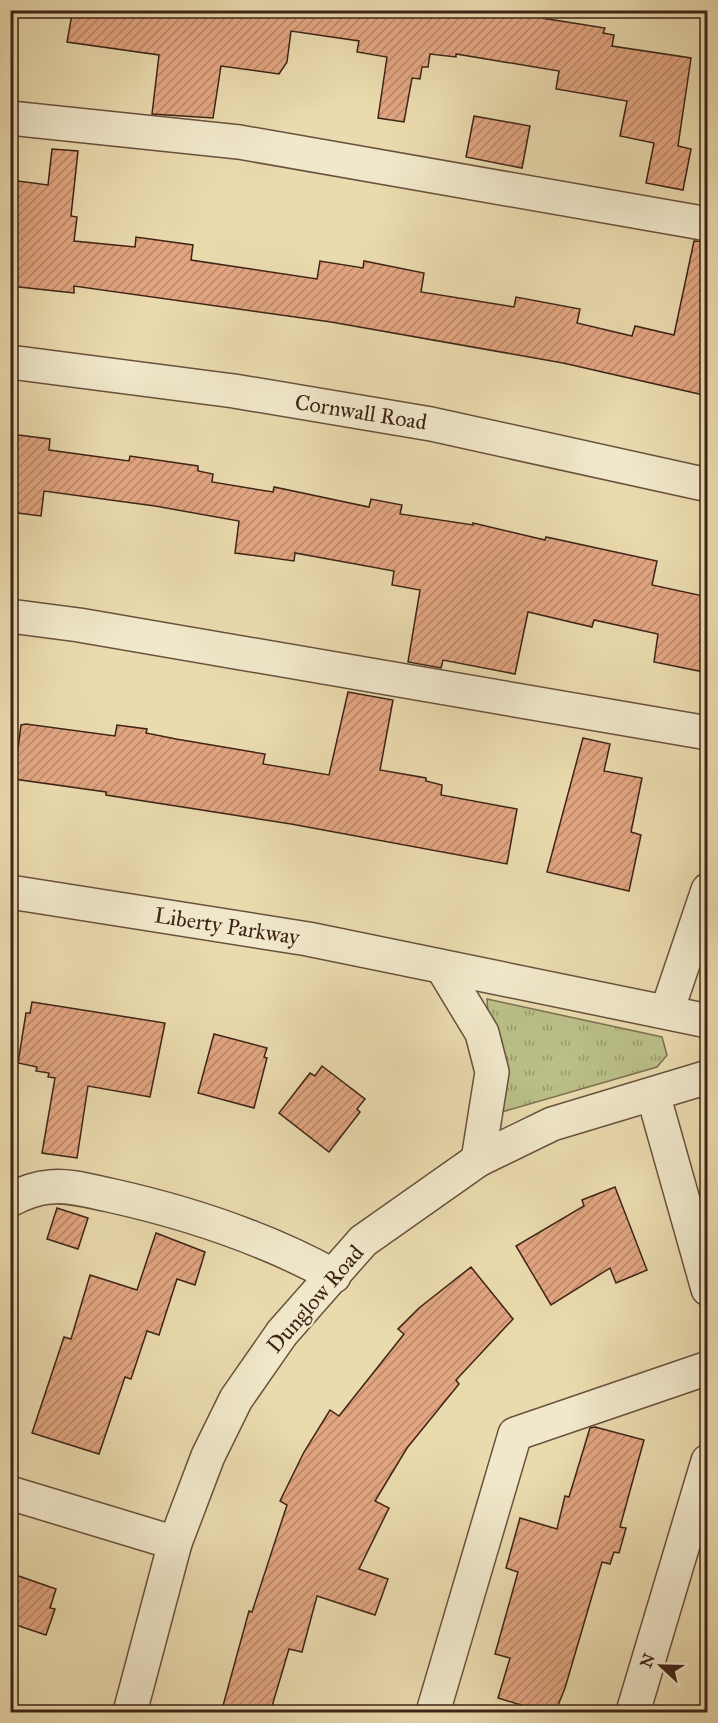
<svg xmlns="http://www.w3.org/2000/svg" width="718" height="1723" font-family="'IM FELL Great Primer',serif">
	<style>
		.grass { fill: url(#grass-tufts); stroke: #7c7150; stroke-width: 1.5 }
		.building { fill: url(#building-hatch); stroke: #3e2317; stroke-width: 1.5 }
		.lines { fill: none; stroke-linecap: round; stroke-linejoin: round }
		.minor-casing { stroke: #69513d; stroke-width: 36 }
		.minor { stroke: #f1e8cb; stroke-width: 33 }
		.labels { text-anchor: middle; dominant-baseline: central; stroke-width: 4.5; stroke-linejoin: round; paint-order: stroke }
		.street-label { font-size: 22px; fill: #3e2317; stroke: #f1e8cb }
	</style>
	<defs>
		<pattern id="grass-tufts" width="24" height="20" patternUnits="userSpaceOnUse" patternTransform="scale(1.5)"><rect width="24" height="20" fill="#babf88"/><path d="M3 7l-1-3M5 7V3M7 7l1-3M15 17l-1-3M17 17v-4M19 17l1-3" fill="none" stroke="#999b6e"/></pattern>
		<pattern id="building-hatch" width="6" height="6" patternUnits="userSpaceOnUse" patternTransform="scale(1.5)"><rect width="6" height="6" fill="#e2a682"/><path d="M-1 1l2-2M0 6l6-6M5 7l2-2" fill="none" stroke="#b98769"/></pattern>
	</defs>
	<rect width="100%" height="100%" fill="#eadbaf"/>
	<filter id="stains"><feTurbulence type="fractalNoise" baseFrequency=".00333" numOctaves="4"/><feColorMatrix values="0 0 0 0 .2 0 0 0 0 .09 0 0 0 0 .02 0 0 0 .5 -.17"/></filter>
	<radialGradient id="worn" r=".72"><stop offset=".6" stop-color="#630" stop-opacity="0"/><stop offset="1" stop-color="#630" stop-opacity=".3"/></radialGradient>
	<path class="grass" d="M 487,999 L 662,1037 L 667,1055 L 657,1067 L 495,1114 Z"/>
	<g class="building">
		<path d="M 87,10 L 444,10 L 479,15 L 480,10 L 543,10 L 542,18 L 605,28 L 603,33 L 614,35 L 612,46 L 691,58 L 678,146 L 691,149 L 683,190 L 646,183 L 654,143 L 620,136 L 627,101 L 556,89 L 559,71 L 456,54 L 456,57 L 430,54 L 428,67 L 422,67 L 420,79 L 412,78 L 404,122 L 378,118 L 387,57 L 357,52 L 359,41 L 291,31 L 287,62 L 279,74 L 221,66 L 213,118 L 152,114 L 159,55 L 67,42 L 72,14 L 87,17 Z"/>
		<path d="M 474,116 L 530,126 L 522,168 L 466,157 Z"/>
		<path d="M 52,149 L 78,151 L 71,216 L 77,217 L 74,241 L 135,247 L 136,237 L 193,245 L 191,260 L 317,279 L 320,261 L 363,268 L 364,261 L 424,273 L 421,292 L 514,307 L 516,297 L 580,309 L 577,323 L 632,336 L 635,326 L 674,335 L 694,241 L 708,242 L 708,396 L 563,363 L 331,322 L 74,286 L 74,293 L 10,286 L 10,217 L 14,217 L 18,181 L 48,185 Z"/>
		<path d="M 10,434 L 50,439 L 49,450 L 129,461 L 130,456 L 198,466 L 198,471 L 213,474 L 212,482 L 273,492 L 274,487 L 369,507 L 371,499 L 402,505 L 400,514 L 473,525 L 473,523 L 545,540 L 546,537 L 657,561 L 652,585 L 708,597 L 708,655 L 704,672 L 654,662 L 658,634 L 594,620 L 592,627 L 528,612 L 515,674 L 443,660 L 441,668 L 408,662 L 420,590 L 392,585 L 394,571 L 295,553 L 294,561 L 235,553 L 239,521 L 155,506 L 44,491 L 41,516 L 10,512 Z"/>
		<path d="M 348,692 L 393,700 L 380,770 L 426,778 L 426,781 L 442,785 L 441,795 L 517,809 L 507,864 L 291,824 L 106,795 L 106,792 L 14,779 L 21,725 L 26,724 L 115,736 L 117,725 L 147,729 L 146,733 L 176,739 L 265,754 L 263,764 L 329,775 Z"/>
		<path d="M 583,738 L 610,744 L 604,771 L 642,778 L 631,832 L 641,835 L 629,891 L 547,872 Z"/>
		<path d="M 32,1002 L 165,1023 L 150,1097 L 88,1086 L 77,1158 L 42,1153 L 55,1078 L 48,1077 L 49,1073 L 36,1071 L 37,1067 L 18,1063 L 26,1013 L 30,1013 Z"/>
		<path d="M 214,1034 L 267,1048 L 264,1057 L 267,1058 L 254,1108 L 198,1093 Z"/>
		<path d="M 322,1066 L 365,1099 L 357,1109 L 360,1112 L 329,1152 L 279,1113 L 310,1073 L 315,1076 Z"/>
		<path d="M 615,1187 L 647,1270 L 616,1283 L 610,1268 L 551,1305 L 516,1246 L 584,1206 L 582,1200 Z"/>
		<path d="M 57,1208 L 88,1218 L 78,1249 L 47,1239 Z"/>
		<path d="M 156,1233 L 205,1252 L 195,1285 L 177,1279 L 159,1335 L 147,1331 L 131,1379 L 125,1377 L 99,1454 L 32,1433 L 64,1337 L 71,1339 L 90,1275 L 137,1290 Z"/>
		<path d="M 471,1267 L 513,1319 L 456,1380 L 459,1384 L 407,1448 L 375,1501 L 389,1508 L 359,1569 L 388,1579 L 375,1615 L 317,1596 L 302,1652 L 289,1649 L 270,1713 L 221,1713 L 249,1611 L 252,1612 L 287,1505 L 280,1501 L 304,1452 L 330,1410 L 339,1416 L 404,1334 L 398,1329 L 419,1308 Z"/>
		<path d="M 595,1427 L 644,1440 L 620,1527 L 626,1528 L 619,1553 L 614,1552 L 610,1564 L 602,1562 L 565,1688 L 555,1713 L 547,1713 L 498,1698 L 510,1658 L 495,1654 L 518,1572 L 506,1568 L 520,1518 L 557,1529 L 565,1496 L 569,1497 L 590,1428 Z"/>
		<path d="M 10,1573 L 56,1589 L 50,1608 L 55,1609 L 46,1635 L 10,1623 Z"/>
	</g>
	<g class="lines">
		<defs>
			<g id="minor">
				<path d="M 10,118 L 239,142 L 708,224"/>
				<path d="M 10,362 L 234,391 L 431,424 L 708,485"/>
				<path d="M 10,616 L 79,625 L 708,733"/>
				<path d="M 10,892 L 308,939 L 708,1021"/>
				<path d="M 442,967 L 482,1033 L 492,1072 L 478,1160"/>
				<path d="M 667,1011 L 708,890"/>
				<path d="M 653,1094 L 708,1289"/>
				<path d="M 10,1200 C 23,1193 36,1188 50,1187 C 69,1185 90,1191 109,1195 C 186,1212 265,1238 334,1276"/>
				<path d="M 10,1493 L 175,1543"/>
				<path d="M 130,1712 L 175,1543 L 208,1456 L 236,1399 L 282,1333 L 363,1241 L 478,1160 L 552,1124 L 708,1077"/>
				<path d="M 433,1712 L 515,1434 L 708,1368"/>
				<path d="M 633,1712 L 708,1461"/>
			</g>
		</defs>
		<use href="#minor" class="minor-casing"/>
		<use href="#minor" class="minor"/>
	</g>
	<g class="labels">
		<g class="street-label">
			<text transform="translate(361 412) rotate(9)">Cornwall Road</text>
			<text transform="translate(227 926) rotate(9)">Liberty Parkway</text>
			<text transform="translate(315 1299) rotate(-49)">Dunglow Road</text>
		</g>
	</g>
	<rect width="718" height="1723" fill="none" stroke="#eadbaf" stroke-width="36"/>
	<rect x="12" y="12" width="694" height="1699" fill="none" stroke="#3e2317" stroke-width="3"/>
	<rect x="18" y="18" width="682" height="1687" fill="none" stroke="#3e2317" stroke-width="1.5"/>
	<g transform="translate(661 1666) rotate(292)" stroke="#f1e8cb" stroke-width="4.5" paint-order="stroke">
	<path d="M0-4.5L10 22L0 15L-10 22Z" fill="#3e2317"/>
	<text y="-9" font-size="16" font-weight="bold" text-anchor="middle" fill="#3e2317">N</text>
	</g>
	<rect width="100%" height="100%" filter="url(#stains)"/>
	<rect width="100%" height="100%" fill="url(#worn)"/>
</svg>
